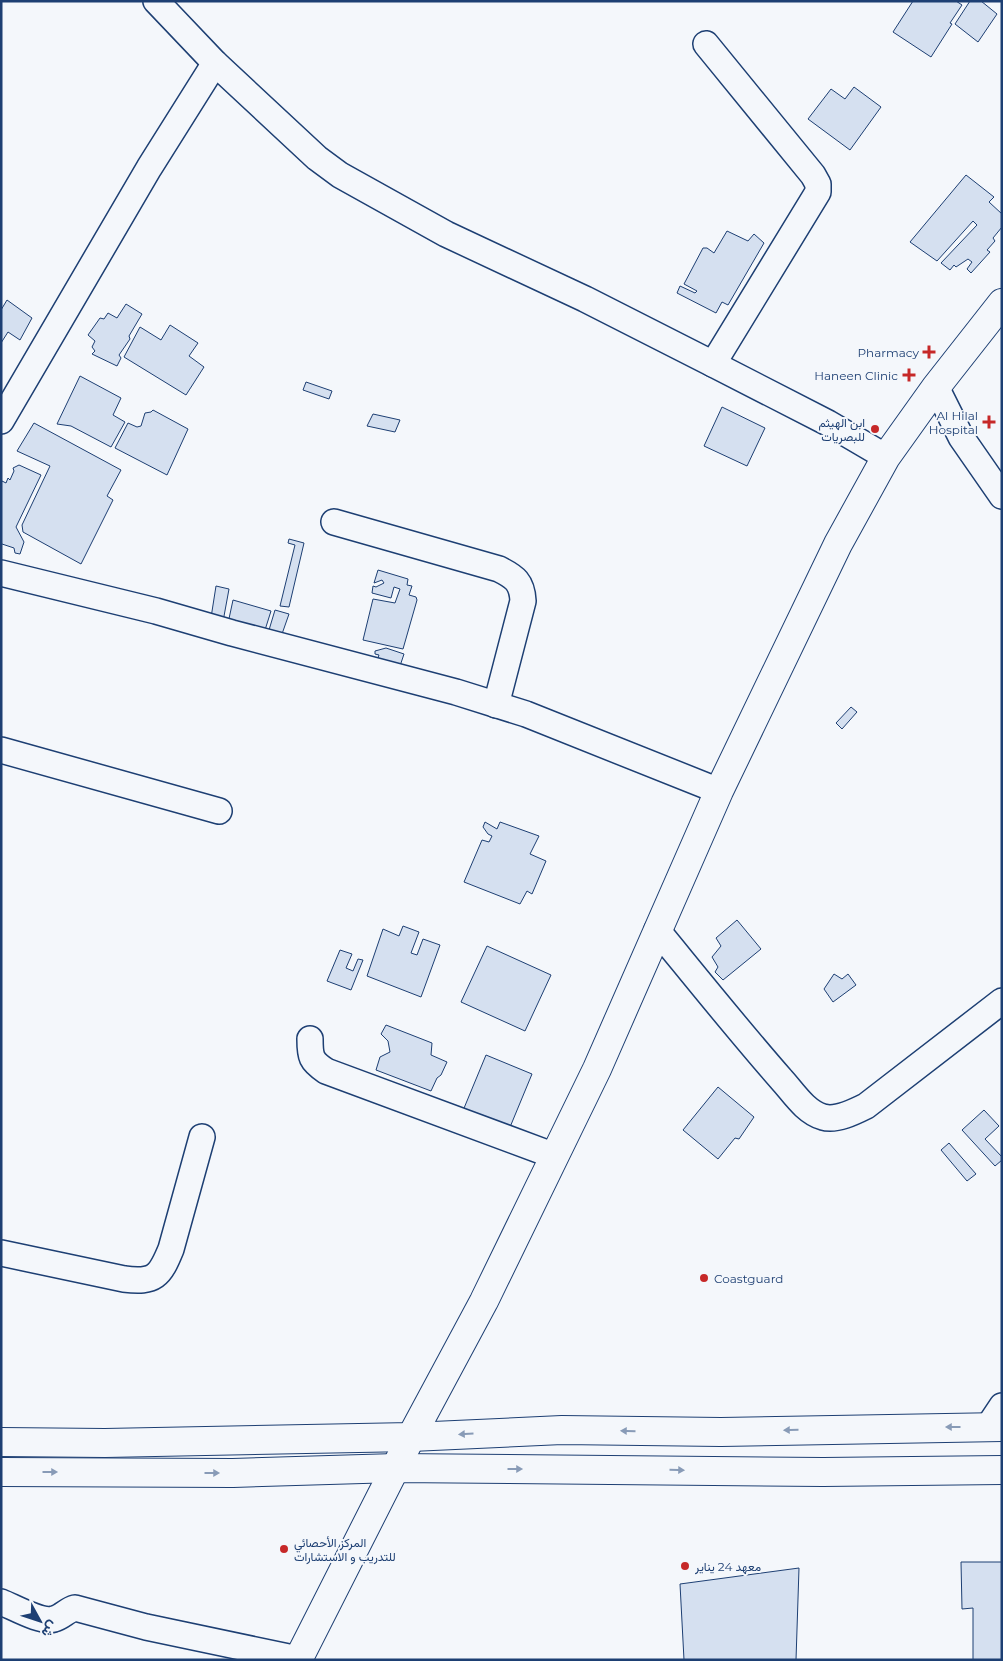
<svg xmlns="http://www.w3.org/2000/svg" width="1003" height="1661" font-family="Montserrat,Vazirmatn,sans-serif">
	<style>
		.building { fill: #d5e0f0; stroke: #1d3f73 }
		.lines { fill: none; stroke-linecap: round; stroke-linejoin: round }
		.minor-casing { stroke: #1d3f73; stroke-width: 28 }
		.tertiary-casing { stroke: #1d3f73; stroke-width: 30 }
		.secondary-casing { stroke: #1d3f73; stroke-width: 30 }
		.minor { stroke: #f4f7fb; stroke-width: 25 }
		.tertiary { stroke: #f4f7fb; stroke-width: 28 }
		.secondary { stroke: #f4f7fb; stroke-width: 28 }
		.oneway { fill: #889bb7 }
		.poi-dot { fill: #c62828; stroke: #f4f7fb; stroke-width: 2 }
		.labels { text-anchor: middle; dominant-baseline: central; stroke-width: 4; stroke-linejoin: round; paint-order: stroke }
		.poi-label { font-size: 12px; fill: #1d3f73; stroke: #f4f7fb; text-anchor: end }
	</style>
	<rect width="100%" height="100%" fill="#f4f7fb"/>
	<g class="building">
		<path d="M 913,1 L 956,1 L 962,5 L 950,23 L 952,24 L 931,57 L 893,32 Z"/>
		<path d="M 970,1 L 981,1 L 997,14 L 978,42 L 955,24 Z"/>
		<path d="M 854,87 L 881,107 L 850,150 L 808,119 L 831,89 L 845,99 Z"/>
		<path d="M 966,175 L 994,197 L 989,202 L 1002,214 L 1002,227 L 993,238 L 995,241 L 987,250 L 990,252 L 971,273 L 967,269 L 972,262 L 968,259 L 956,267 L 954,265 L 950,270 L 941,263 L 977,225 L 973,221 L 937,261 L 910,242 Z"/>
		<path d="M 727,231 L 748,241 L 754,234 L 764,243 L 728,305 L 722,302 L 716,313 L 677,293 L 680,286 L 695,293 L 697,291 L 684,284 L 703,248 L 707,248 L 714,253 Z"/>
		<path d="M 7,300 L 32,318 L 20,340 L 8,332 L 1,343 L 1,310 Z"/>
		<path d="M 126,304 L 142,314 L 129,336 L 130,339 L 119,355 L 121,358 L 117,366 L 92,354 L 95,351 L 92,347 L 95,341 L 88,335 L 100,318 L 104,319 L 108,313 L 117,318 Z"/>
		<path d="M 170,325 L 198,343 L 189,356 L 204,367 L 186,395 L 124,357 L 140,327 L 161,340 Z"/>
		<path d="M 80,376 L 121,398 L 113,415 L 125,422 L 111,447 L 71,426 L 57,424 Z"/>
		<path d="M 306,382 L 332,391 L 329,399 L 303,390 Z"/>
		<path d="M 722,407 L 765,428 L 747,466 L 704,446 Z"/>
		<path d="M 153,410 L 188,429 L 167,475 L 115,448 L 128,423 L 137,427 L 141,426 L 145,413 L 151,412 Z"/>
		<path d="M 373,414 L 400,420 L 395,432 L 367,426 Z"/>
		<path d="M 34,423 L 121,470 L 107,496 L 113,500 L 81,564 L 23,532 L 22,525 L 50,466 L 17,451 Z"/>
		<path d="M 19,465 L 41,475 L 16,527 L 24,542 L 20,554 L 15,553 L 14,548 L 2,544 L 1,545 L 1,483 L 2,481 L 6,483 L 8,478 L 10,480 L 14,471 L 13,468 Z"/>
		<path d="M 289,539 L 304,543 L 289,607 L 280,606 L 295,545 L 288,543 Z"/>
		<path d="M 378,570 L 408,579 L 407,585 L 412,586 L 409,595 L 416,597 L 417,600 L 403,649 L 363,640 L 373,599 L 395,603 L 400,589 L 394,587 L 391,598 L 372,593 L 373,586 L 376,587 L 384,583 L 382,580 L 374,583 Z"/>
		<path d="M 216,586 L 229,589 L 222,627 L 210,624 Z"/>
		<path d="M 233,600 L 271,611 L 265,630 L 227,628 Z"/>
		<path d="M 275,610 L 289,614 L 282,634 L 269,630 Z"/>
		<path d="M 386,648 L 404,654 L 397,675 L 374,668 L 379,655 L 375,654 L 375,651 Z"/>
		<path d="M 851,707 L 857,712 L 842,729 L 836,723 Z"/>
		<path d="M 485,822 L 497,829 L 500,822 L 539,836 L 530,854 L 546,861 L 532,894 L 527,891 L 520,904 L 464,882 L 482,840 L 489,842 L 492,836 L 488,834 L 483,827 Z"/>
		<path d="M 737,920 L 761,949 L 723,980 L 715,972 L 718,967 L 712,957 L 721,946 L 716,938 Z"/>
		<path d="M 403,926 L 419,932 L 411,953 L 417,955 L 423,939 L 440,945 L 421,997 L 367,976 L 383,929 L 399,936 Z"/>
		<path d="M 487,946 L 551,975 L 525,1031 L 461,1002 Z"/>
		<path d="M 340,950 L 352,954 L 346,968 L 353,971 L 358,959 L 363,960 L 351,990 L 327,981 Z"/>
		<path d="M 834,974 L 842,979 L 848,974 L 856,985 L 833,1002 L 824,989 Z"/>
		<path d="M 386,1025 L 432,1043 L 431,1055 L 447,1062 L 441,1075 L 437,1078 L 431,1091 L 376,1070 L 380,1057 L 390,1052 L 388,1041 L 381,1034 Z"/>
		<path d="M 486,1055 L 532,1074 L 508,1132 L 462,1113 Z"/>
		<path d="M 718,1087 L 754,1117 L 739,1139 L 735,1138 L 718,1159 L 683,1130 Z"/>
		<path d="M 984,1110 L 999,1126 L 985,1139 L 1002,1157 L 1002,1160 L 995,1166 L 962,1130 Z"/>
		<path d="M 949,1143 L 976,1174 L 967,1181 L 941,1150 Z"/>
		<path d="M 961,1562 L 1002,1562 L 1002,1660 L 973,1660 L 973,1608 L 962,1609 Z"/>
		<path d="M 799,1568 L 796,1660 L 684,1660 L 680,1584 Z"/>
	</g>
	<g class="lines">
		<defs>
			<g id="minor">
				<path d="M 156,1 L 215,63 L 317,158 L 340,175 L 446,234 L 585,299 L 713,364 L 828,423 L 886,457"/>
				<path d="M 706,44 L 813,175 L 818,184 L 818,192 L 713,364"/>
				<path d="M 936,387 L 961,437 L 1002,496"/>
				<path d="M 1,421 L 149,168 L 215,63"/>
				<path d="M 334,522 L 499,569 C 515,577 522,582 523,601 L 496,705"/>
				<path d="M 1,573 L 156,611 L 232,633 L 456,692 L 526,714 L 719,791"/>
				<path d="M 1,750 L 219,811"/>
				<path d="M 657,930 C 698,980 738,1030 781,1079 C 793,1092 805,1112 823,1117 C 836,1121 854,1112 866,1106 L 1002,1001"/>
				<path d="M 310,1039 C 310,1057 311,1061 326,1071 L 555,1156"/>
				<path d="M 1,1253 L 124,1279 C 155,1283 160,1276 171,1249 L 202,1137"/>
				<path d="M 988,1427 L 1002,1406"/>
				<path d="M 1,1602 C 14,1607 41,1623 54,1619 C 62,1617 67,1610 75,1608 L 146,1627 L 298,1659"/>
			</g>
			<path id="tertiary" d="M 298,1660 L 411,1437 L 484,1301 L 597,1069 L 719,791 L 838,544 L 886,457 L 936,387 L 1002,303"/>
			<g id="secondary">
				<path d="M 1,1442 L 105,1443 L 411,1437 L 562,1430 L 721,1432 L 1002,1427"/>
				<path d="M 1,1472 L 233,1473 L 396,1468 L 823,1472 L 1002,1470"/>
			</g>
		</defs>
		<use href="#minor" class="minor-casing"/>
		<use href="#tertiary" class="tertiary-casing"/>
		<use href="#secondary" class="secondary-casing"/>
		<use href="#minor" class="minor"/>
		<use href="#tertiary" class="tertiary"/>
		<use href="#secondary" class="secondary"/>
	</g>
	<defs><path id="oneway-solid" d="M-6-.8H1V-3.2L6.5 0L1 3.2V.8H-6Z" transform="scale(1.25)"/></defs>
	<g class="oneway">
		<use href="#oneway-solid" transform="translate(953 1427) rotate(180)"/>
		<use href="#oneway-solid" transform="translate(791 1430) rotate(179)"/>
		<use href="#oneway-solid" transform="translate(628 1431) rotate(-179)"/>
		<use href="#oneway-solid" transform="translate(466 1434) rotate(177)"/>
		<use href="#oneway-solid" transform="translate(515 1469)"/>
		<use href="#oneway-solid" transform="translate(677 1470) rotate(1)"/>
		<use href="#oneway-solid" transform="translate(50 1472)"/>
		<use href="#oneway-solid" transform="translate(212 1473)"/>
	</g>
	<g class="poi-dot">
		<path d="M926.5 344.5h5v5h5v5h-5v5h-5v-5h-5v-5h5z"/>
		<path d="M906.5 367.5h5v5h5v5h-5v5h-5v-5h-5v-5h5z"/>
		<path d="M986.5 414.5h5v5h5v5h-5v5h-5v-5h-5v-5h5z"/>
		<circle cx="875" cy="429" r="5"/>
		<circle cx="704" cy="1278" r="5"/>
		<circle cx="284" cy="1549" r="5"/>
		<circle cx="685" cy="1566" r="5"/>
	</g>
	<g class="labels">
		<g class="poi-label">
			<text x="919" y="352">Pharmacy</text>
			<text x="898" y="375">Haneen Clinic</text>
			<text x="978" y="415">Al Hilal<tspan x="978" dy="14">Hospital</tspan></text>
			<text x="865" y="422">ابن الهيثم<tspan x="865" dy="14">للبصريات</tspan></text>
			<text x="714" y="1278" text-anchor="start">Coastguard</text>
			<text x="294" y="1542" text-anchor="start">المركز الأحصائي<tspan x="294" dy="14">للتدريب و الاستشارات</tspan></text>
			<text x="695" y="1566" text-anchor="start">معهد 24 يناير</text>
		</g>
	</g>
	<rect width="1003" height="1661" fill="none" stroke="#1d3f73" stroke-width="5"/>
	<g transform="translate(40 1621) rotate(130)" stroke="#f4f7fb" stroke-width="4" paint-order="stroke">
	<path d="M0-4L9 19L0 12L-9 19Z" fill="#1d3f73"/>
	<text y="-8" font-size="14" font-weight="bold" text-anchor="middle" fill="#1d3f73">ش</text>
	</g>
</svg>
